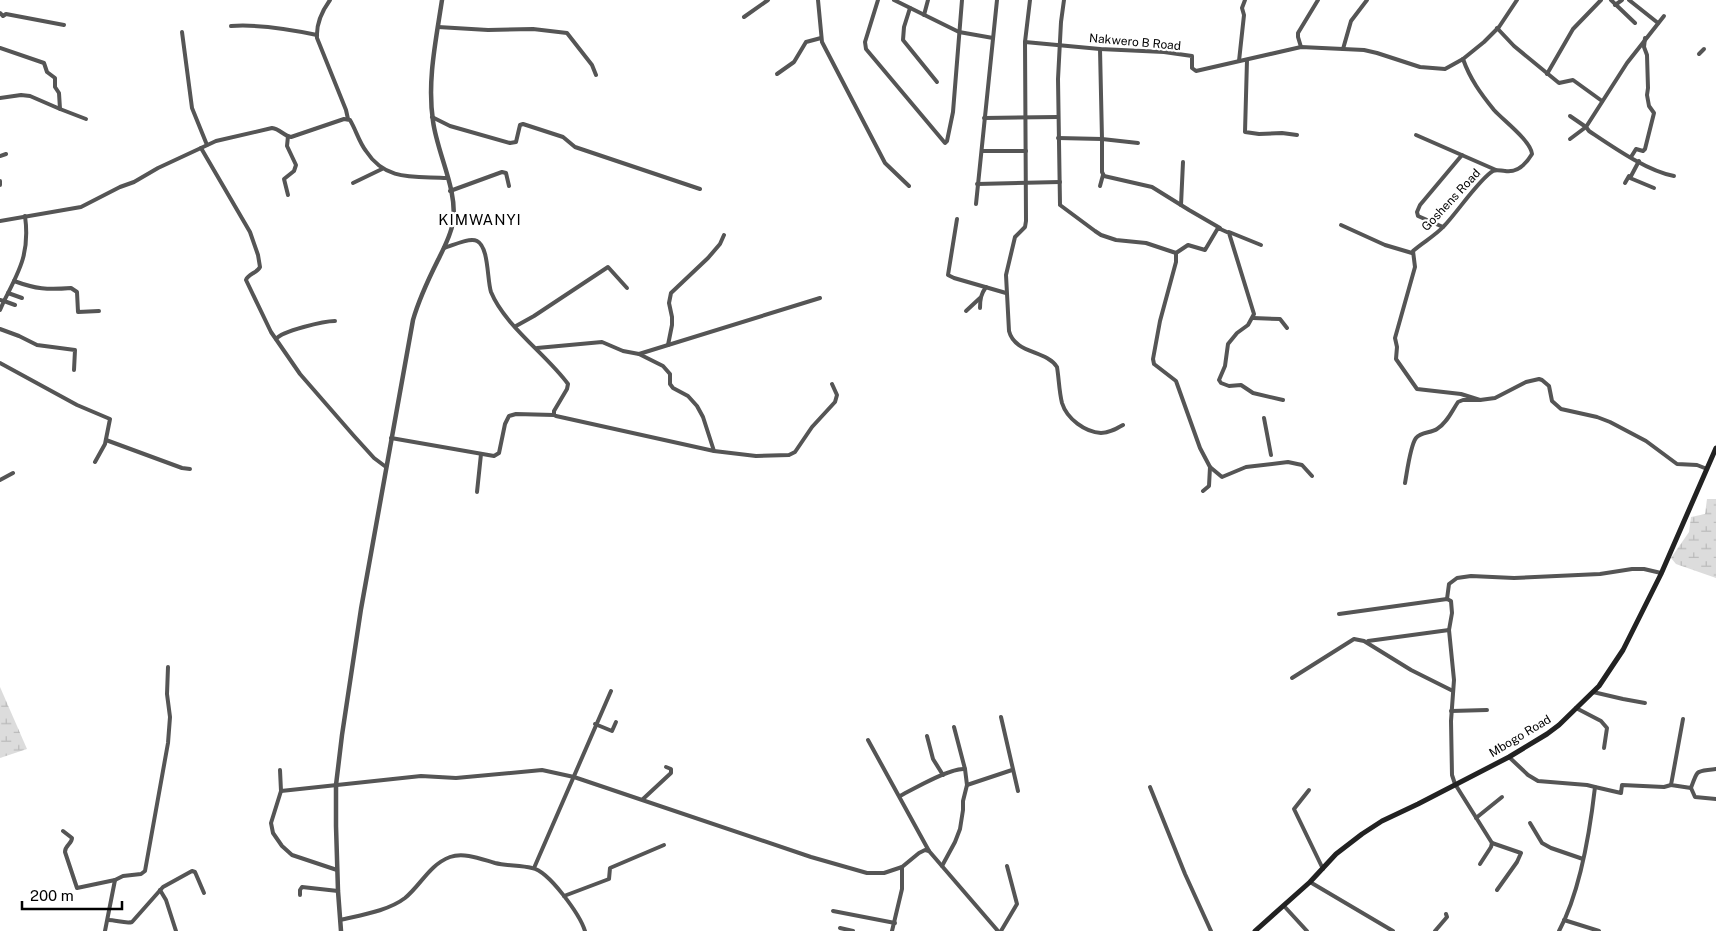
<svg xmlns="http://www.w3.org/2000/svg" width="1716" height="931" font-family="'Public Sans',sans-serif">
	<style>
		.wetland { fill: url(#wetland-marsh) }
		.lines { fill: none; stroke-linecap: round; stroke-linejoin: round }
		.minor { stroke: #555; stroke-width: 4 }
		.tertiary { stroke: #555; stroke-width: 4.5 }
		.secondary { stroke: #222; stroke-width: 5 }
		.labels { text-anchor: middle; dominant-baseline: central; stroke-width: 4.5; stroke-linejoin: round; paint-order: stroke }
		.street-label { font-size: 12px; fill: #000; stroke: #fff }
		.quarter-label { font-size: 15px; letter-spacing: 1px; fill: #000; stroke: #fff }
	</style>
	<defs>
		<pattern id="wetland-marsh" width="20" height="14" patternUnits="userSpaceOnUse" patternTransform="scale(1.25)"><rect width="20" height="14" fill="#dcdcdc"/><path d="M1 5h8M5 5V1M11 12h8M15 12V8" fill="none" stroke="#bbb"/></pattern>
	</defs>
	<rect width="100%" height="100%" fill="#fff"/>
	<g class="wetland">
		<path d="M 1707,499 L 1716,499 L 1716,578 L 1676,564 L 1671,558 L 1689,532 L 1691,517 L 1705,514 Z"/>
		<path d="M 0,687 L 27,749 L 0,758 Z"/>
	</g>
	<g class="lines">
		<g class="minor">
			<path d="M 330,0 C 322,11 316,24 317,38 L 346,110 L 348,119"/>
			<path d="M 818,0 L 822,42 L 885,163 L 909,186"/>
			<path d="M 878,0 L 865,42 L 866,49 L 945,143 L 947,141 L 953,112 L 962,0"/>
			<path d="M 894,0 L 959,32 L 993,38"/>
			<path d="M 1030,0 L 1025,42 L 1026,221 L 1025,227 L 1015,237 L 1006,275 L 1009,331 C 1015,354 1046,350 1057,367 C 1059,379 1059,391 1062,403 C 1067,419 1085,432 1101,433 C 1109,433 1116,429 1123,425"/>
			<path d="M 1064,0 L 1061,22 L 1058,79 L 1060,205 L 1095,231 L 1101,235 L 1116,240 L 1146,243 L 1176,253"/>
			<path d="M 1611,0 L 1635,23"/>
			<path d="M 1629,0 L 1658,23"/>
			<path d="M 1615,5 L 1622,0"/>
			<path d="M 910,8 L 904,27 L 903,40 L 937,82"/>
			<path d="M 0,13 L 3,16 L 6,14 L 64,25"/>
			<path d="M 924,15 L 928,0"/>
			<path d="M 744,17 L 768,0"/>
			<path d="M 231,26 C 260,24 289,29 317,35"/>
			<path d="M 438,27 L 488,30 L 533,29 L 567,33 L 592,65 L 596,75"/>
			<path d="M 1497,28 L 1514,46 L 1559,83 L 1573,80 L 1602,101"/>
			<path d="M 182,32 L 192,108 L 207,145"/>
			<path d="M 1025,42 L 1100,49 L 1164,52 L 1192,56 L 1192,68 L 1196,71 L 1301,47 L 1364,50 L 1377,53 L 1420,67 L 1445,69 L 1463,59 L 1484,42 L 1499,27 L 1517,0"/>
			<path d="M 1301,47 L 1298,37 L 1298,33 L 1318,0"/>
			<path d="M 0,48 L 44,63 L 47,72 L 55,78 L 55,87 L 59,93 L 60,109 L 30,96 L 21,95 L 0,98"/>
			<path d="M 1100,49 L 1102,139 L 1138,143"/>
			<path d="M 1343,49 L 1351,21 L 1367,0"/>
			<path d="M 1699,54 L 1704,49"/>
			<path d="M 1463,59 C 1470,79 1481,94 1494,110 C 1504,121 1531,141 1532,154 C 1526,164 1517,173 1505,171 C 1501,171 1497,169 1493,171 C 1480,178 1456,214 1444,226 C 1435,236 1423,242 1413,251 L 1415,267 L 1395,338 L 1397,347 L 1396,359 L 1417,389 L 1461,394 L 1480,400"/>
			<path d="M 1247,60 L 1245,132 L 1259,134 L 1282,133 L 1297,135"/>
			<path d="M 1239,61 L 1244,15 L 1242,8 L 1245,0"/>
			<path d="M 777,74 L 794,62 L 806,42 L 821,38"/>
			<path d="M 1547,74 L 1573,29 L 1601,0"/>
			<path d="M 60,109 L 86,119"/>
			<path d="M 1570,116 L 1586,127 L 1589,131 C 1613,147 1647,171 1674,176"/>
			<path d="M 432,117 L 450,126 L 510,143 L 516,142 L 520,125 L 523,124 L 563,137 L 575,147 L 700,189"/>
			<path d="M 984,118 L 1058,117"/>
			<path d="M 1416,135 L 1496,170"/>
			<path d="M 288,136 L 287,146 L 296,165 L 294,171 L 284,179 L 288,195"/>
			<path d="M 1058,138 L 1102,139 L 1102,172 L 1104,176 L 1152,187 L 1189,210 L 1220,228"/>
			<path d="M 1570,139 L 1586,127 L 1627,63 L 1664,16"/>
			<path d="M 201,148 L 250,232 L 258,255 L 260,267 C 257,273 248,274 246,280 L 271,332 L 300,374 L 354,436 L 374,458 L 386,467"/>
			<path d="M 982,151 L 1026,151"/>
			<path d="M 0,156 L 6,154"/>
			<path d="M 1631,157 L 1636,149 L 1643,151 L 1645,149 L 1654,113 L 1649,106 L 1647,95 L 1648,88 L 1647,55 L 1644,47 L 1645,38"/>
			<path d="M 1639,161 L 1630,178 L 1654,188"/>
			<path d="M 0,181 L 0,185"/>
			<path d="M 353,183 L 382,169"/>
			<path d="M 1625,183 L 1629,176"/>
			<path d="M 977,184 L 1060,182"/>
			<path d="M 1100,186 L 1103,175"/>
			<path d="M 450,191 L 502,172 L 506,173 L 509,186"/>
			<path d="M 976,204 L 997,0"/>
			<path d="M 1181,205 L 1183,162"/>
			<path d="M 957,219 L 948,275 L 954,278 L 1006,293"/>
			<path d="M 0,221 L 81,207 L 120,187 L 134,182 L 158,168 L 216,141 L 272,128 C 280,129 284,136 291,137 L 344,119 L 350,120 C 356,130 359,142 366,151 C 386,182 415,176 447,178"/>
			<path d="M 1341,225 L 1385,245 L 1412,253"/>
			<path d="M 1443,227 L 1418,216 L 1417,212 L 1420,205 L 1462,155"/>
			<path d="M 1229,232 L 1261,245"/>
			<path d="M 444,248 C 452,246 469,237 477,241 C 489,247 487,280 491,292 C 505,326 547,355 568,384 L 567,389 L 554,411 L 554,415 L 556,416 L 714,451 L 756,456 L 789,455 L 795,452 L 812,427 L 835,402 L 837,395 L 832,384"/>
			<path d="M 14,281 C 36,289 47,290 71,288 L 77,292 L 78,312 L 99,311"/>
			<path d="M 8,293 L 22,298"/>
			<path d="M 0,300 L 4,301 C 20,270 30,252 25,216"/>
			<path d="M 980,308 C 980,299 981,294 986,287"/>
			<path d="M 0,310 L 4,301 L 15,305"/>
			<path d="M 966,311 L 980,298"/>
			<path d="M 1253,318 L 1280,319 L 1287,328"/>
			<path d="M 516,326 L 534,316 L 608,267 L 627,288"/>
			<path d="M 0,329 L 19,336 L 37,345 L 75,350 L 74,370"/>
			<path d="M 276,339 C 282,331 324,321 335,321"/>
			<path d="M 668,345 L 672,325 L 672,317 L 669,303 L 671,293 L 708,258 L 720,244 L 724,235"/>
			<path d="M 537,348 L 602,342 L 623,351 L 639,354 L 663,366 L 670,374 L 670,384 L 673,388 L 688,396 L 697,406 L 703,417 L 714,451"/>
			<path d="M 639,354 L 820,298"/>
			<path d="M 0,363 L 77,405 L 110,419 L 105,444 L 95,462"/>
			<path d="M 1264,418 L 1271,455"/>
			<path d="M 391,438 L 494,456 L 499,453 L 505,424 L 509,416 L 516,414 L 554,415"/>
			<path d="M 106,440 L 182,468 L 190,469"/>
			<path d="M 1210,467 L 1222,477 L 1246,467 L 1288,462 L 1302,465 L 1312,476"/>
			<path d="M 0,480 L 13,473"/>
			<path d="M 1405,483 C 1407,473 1410,446 1416,438 C 1421,432 1431,433 1437,429 C 1447,423 1452,411 1458,402 L 1463,400 L 1480,400 L 1495,398 L 1526,382 L 1539,379 L 1542,380 L 1549,386 L 1552,401 L 1561,409 L 1597,417 L 1610,422 L 1646,441 L 1677,464 L 1697,465 L 1707,469"/>
			<path d="M 1203,491 L 1209,486 L 1210,467 L 1200,448 L 1176,381 L 1154,364 L 1153,359 L 1160,321 L 1176,262 L 1176,253 L 1188,245 L 1205,250 L 1218,228 L 1229,233 L 1254,314 L 1248,325 L 1237,333 L 1228,344 L 1225,366 L 1219,380 L 1221,383 L 1229,386 L 1241,385 L 1253,393 L 1283,400"/>
			<path d="M 477,492 L 481,454"/>
			<path d="M 1447,599 L 1449,584 L 1457,578 L 1471,576 L 1514,578 L 1600,574 L 1632,569 L 1644,569 L 1661,573"/>
			<path d="M 1339,614 L 1447,599 L 1451,601 L 1452,613 L 1449,630 L 1454,680 L 1451,721 L 1452,775 L 1455,784 L 1492,843 L 1521,853 L 1517,862 L 1497,890"/>
			<path d="M 1368,641 L 1449,630"/>
			<path d="M 1292,678 L 1354,639 L 1364,641 L 1411,670 L 1453,691"/>
			<path d="M 1593,692 L 1623,699 L 1645,703"/>
			<path d="M 1576,708 L 1601,721 L 1607,728 L 1604,748"/>
			<path d="M 1451,711 L 1487,710"/>
			<path d="M 1001,717 L 1018,791"/>
			<path d="M 1683,719 L 1671,785 L 1691,788 C 1698,768 1696,772 1716,769"/>
			<path d="M 595,724 L 612,731 L 616,722"/>
			<path d="M 927,736 L 933,759 L 943,775"/>
			<path d="M 868,740 L 929,851"/>
			<path d="M 1509,757 L 1528,775 L 1538,781 L 1587,785 L 1595,787 C 1590,831 1580,892 1559,931"/>
			<path d="M 280,770 L 281,791 L 271,823 L 273,833 L 282,846 L 292,855 L 337,870"/>
			<path d="M 967,785 L 1012,770"/>
			<path d="M 1150,787 L 1185,874 L 1211,931"/>
			<path d="M 1595,787 L 1621,793 L 1622,785 L 1664,787 L 1671,785"/>
			<path d="M 1691,788 L 1695,797 L 1716,799"/>
			<path d="M 1309,790 L 1294,809 L 1323,869"/>
			<path d="M 281,791 L 421,776 L 456,778 L 542,770 L 574,777 L 811,857 L 867,873 L 884,873 L 902,867 L 919,853 L 925,850 L 929,851 L 998,931"/>
			<path d="M 900,796 C 913,789 951,767 965,769"/>
			<path d="M 643,799 L 671,773 L 671,769 L 666,767"/>
			<path d="M 1476,818 L 1502,797"/>
			<path d="M 1530,823 L 1542,843 L 1551,848 L 1583,859"/>
			<path d="M 63,831 L 72,838 C 72,844 65,845 65,852 L 77,888 L 115,880 L 123,876 L 141,874 L 145,871 L 168,743 L 170,717 L 167,694 L 168,667"/>
			<path d="M 1480,864 L 1491,847 L 1492,843"/>
			<path d="M 942,866 L 955,842 L 960,829 L 963,810 L 963,801 L 967,785 L 965,769 L 954,727"/>
			<path d="M 534,868 L 611,691"/>
			<path d="M 1310,882 L 1393,931"/>
			<path d="M 160,890 L 166,900 L 176,931"/>
			<path d="M 300,895 L 300,890 L 302,887 L 338,891"/>
			<path d="M 564,896 L 609,879 L 610,868 L 664,845"/>
			<path d="M 1284,906 L 1307,931"/>
			<path d="M 833,911 L 895,923"/>
			<path d="M 108,920 C 116,920 126,924 132,922 L 163,887 L 192,871 L 195,872 L 204,893"/>
			<path d="M 340,920 C 361,915 388,911 405,898 C 421,885 429,865 450,857 C 464,852 481,859 495,863 C 507,866 520,865 532,868 C 549,871 580,915 585,931"/>
			<path d="M 1564,920 L 1599,931"/>
			<path d="M 840,928 L 853,931"/>
			<path d="M 105,931 L 115,880"/>
			<path d="M 892,931 L 902,889 L 902,867"/>
			<path d="M 1001,931 L 1017,904 L 1007,866"/>
			<path d="M 1435,931 L 1447,917 L 1446,914"/>
		</g>
		<path class="tertiary" d="M 341,931 L 338,891 L 336,826 L 336,785 L 342,735 L 361,609 L 413,320 C 419,299 428,280 438,260 C 444,248 451,235 453,222 C 458,190 437,153 433,121 C 427,81 436,40 442,0"/>
		<path class="secondary" d="M 1255,931 L 1310,882 L 1336,854 L 1362,834 L 1382,821 L 1418,804 L 1509,757 L 1547,734 L 1559,725 L 1599,686 L 1623,650 L 1661,574 L 1716,448"/>
	</g>
	<g class="labels">
		<g class="street-label">
			<text transform="translate(1135 42) rotate(5)">Nakwero B Road</text>
			<text transform="translate(1451 200) rotate(-47)">Goshens Road</text>
			<text transform="translate(1520 736) rotate(-31)">Mbogo Road</text>
		</g>
		<g class="quarter-label">
			<text x="480" y="219">KIMWANYI</text>
		</g>
	</g>
	<path d="M22 901v8h100v-8" fill="none" stroke="#000000" stroke-width="2.5"/>
	<text x="30" y="901" font-size="15" fill="#000000" stroke="#ffffff" stroke-width="4" paint-order="stroke">200 m</text>
</svg>
